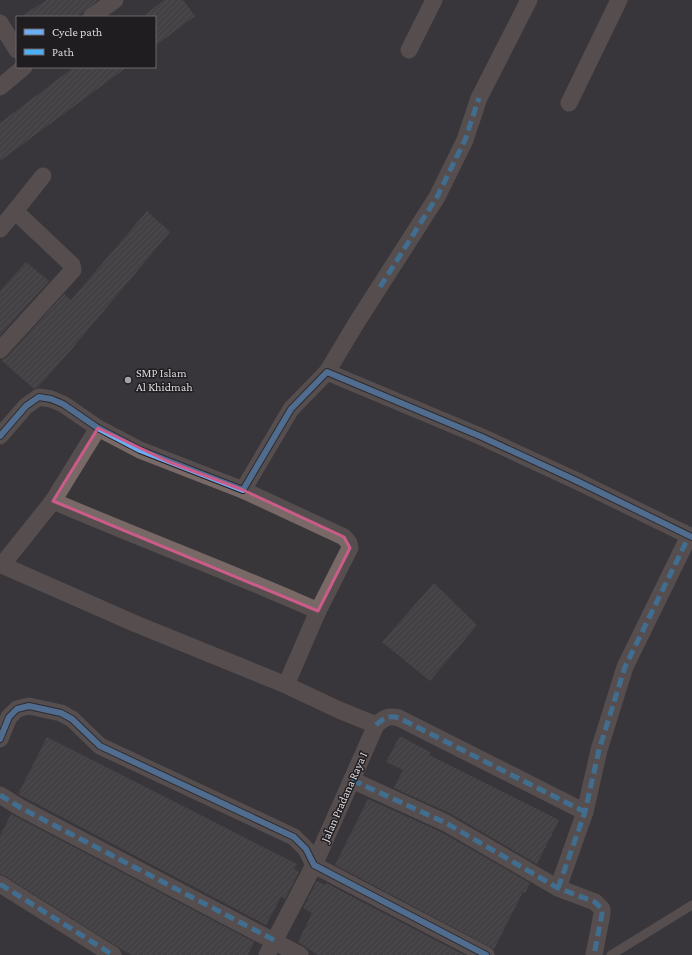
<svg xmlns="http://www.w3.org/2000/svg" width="692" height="955" font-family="'Crimson Pro',serif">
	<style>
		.building { fill: url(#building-hatch) }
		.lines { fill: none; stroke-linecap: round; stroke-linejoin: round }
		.lane { stroke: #786967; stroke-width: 9 }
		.street { stroke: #786967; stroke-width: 17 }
		.quiet { stroke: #4cb0f7; stroke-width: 5; stroke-dasharray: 10 5; stroke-linecap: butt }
		.cycleway-casing { stroke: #201d21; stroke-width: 8 }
		.cycleway { stroke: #6dadf4; stroke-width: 6 }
		.marked { fill: none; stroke: #cb5c89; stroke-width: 3; stroke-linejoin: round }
		.poi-dot { fill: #a4a0a5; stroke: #201d21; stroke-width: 1.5 }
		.labels { text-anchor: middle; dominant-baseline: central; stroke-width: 3; stroke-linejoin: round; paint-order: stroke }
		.poi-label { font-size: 12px; fill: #ddd9de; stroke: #201d21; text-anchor: start }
		.street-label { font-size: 12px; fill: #ddd9de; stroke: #201d21 }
	</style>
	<defs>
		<pattern id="building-hatch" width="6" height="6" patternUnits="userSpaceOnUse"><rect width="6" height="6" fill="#514e51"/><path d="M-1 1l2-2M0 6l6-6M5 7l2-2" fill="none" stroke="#6a676a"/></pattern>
	</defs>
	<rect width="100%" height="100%" fill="#39363a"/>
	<g class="building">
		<path d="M 47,0 L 98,0 L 77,17 L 20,17 Z"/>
		<path d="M 164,0 L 183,0 L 195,16 L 155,46 L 155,17 L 148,17 L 146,14 Z"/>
		<path d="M 74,67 L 127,67 L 0,161 L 0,123 Z"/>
		<path d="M 147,211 L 170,232 L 65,357 L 37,388 L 34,389 L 1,360 L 7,357 L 64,294 L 71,300 Z"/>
		<path d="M 26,262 L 49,281 L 0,335 L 0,291 Z"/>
		<path d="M 434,583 L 477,625 L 430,681 L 382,642 Z"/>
		<path d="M 400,736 L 430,752 L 429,755 L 559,820 L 537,864 L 451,814 L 394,788 L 403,770 L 386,762 Z"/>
		<path d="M 47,737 L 297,864 L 294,869 L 299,872 L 285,899 L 281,897 L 266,925 L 18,794 Z"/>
		<path d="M 368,799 L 441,832 L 530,883 L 525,893 L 523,892 L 494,949 L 335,865 Z"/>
		<path d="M 11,814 L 254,942 L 248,955 L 132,955 L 121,949 L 5,876 L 0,874 L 0,836 Z"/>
		<path d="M 317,881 L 325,885 L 326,883 L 464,955 L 318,955 L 298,942 L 312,913 L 303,908 Z"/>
	</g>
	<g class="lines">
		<path class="lane" d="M 611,955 L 692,905"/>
		<g class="street">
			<path d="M 91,17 L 115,0"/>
			<path d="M 0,23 L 17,50"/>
			<path d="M 409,50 L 434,0"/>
			<path d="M 0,87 L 24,67"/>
			<path d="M 569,103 L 619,0"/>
			<path d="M 15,211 L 43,176"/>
			<path d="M 0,229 L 15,211 L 72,265 L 73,270 L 0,350"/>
			<path d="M 327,372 L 357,322 L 437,197 L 465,140 L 479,98 L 529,0"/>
			<path d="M 0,436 L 26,406 L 39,397 L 51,399 L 63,404 L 98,428 L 140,450 L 243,490 L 291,409 L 327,372 L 482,437 L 577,481 L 692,537"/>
			<path d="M 243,490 L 344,537 L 349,543 L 350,548 L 318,611"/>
			<path d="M 53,501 C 141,539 231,572 318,611 L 286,685 L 339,710 L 376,725"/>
			<path d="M 0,564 L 2,565 L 53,501 L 98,428"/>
			<path d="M 2,565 L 136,624 L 286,685"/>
			<path d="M 0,739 L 9,717 L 17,709 L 29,706 L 61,713 L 72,719 L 100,746 L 294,837 L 306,849 L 314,865 L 486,955"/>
			<path d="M 352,780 L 446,823 L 558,888 L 595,902 L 602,909 L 602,914 L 594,955"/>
			<path d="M 0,795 L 21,808 L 300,955"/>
			<path d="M 0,884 L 113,955"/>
			<path d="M 558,888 L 585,812 L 599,750 L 625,667 L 689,536"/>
			<path d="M 267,955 L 314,865 L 376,725 C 384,718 388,715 399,718 L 585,812"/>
		</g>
		<g class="quiet">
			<path d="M 380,287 L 437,197 L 465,140 L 479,98"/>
			<path d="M 376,725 C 384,718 388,715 399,718 L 585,812"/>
			<path d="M 352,780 L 446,823 L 558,888 L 595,902 L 602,909 L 602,914 L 594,955"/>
			<path d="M 0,795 L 21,808 L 276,941"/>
			<path d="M 0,884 L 113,955"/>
			<path d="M 558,888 L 585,812 L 599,750 L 625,667 L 689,536"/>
		</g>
		<defs>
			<g id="cycleway">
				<path d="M 0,436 L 26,406 L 39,397 L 51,399 L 63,404 L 98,428 L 140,450 L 243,490 L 291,409 L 327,372 L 482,437 L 577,481 L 692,537"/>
				<path d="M 0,739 L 9,717 L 17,709 L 29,706 L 61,713 L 72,719 L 100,746 L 294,837 L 306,849 L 314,865 L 486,955"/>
			</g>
		</defs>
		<use href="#cycleway" class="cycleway-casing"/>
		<use href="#cycleway" class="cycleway"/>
	</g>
	<path d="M0 0H692V955H0ZM 98,428 L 167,461 L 243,490 L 344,537 L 350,548 L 318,611 L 53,501 Z" fill="#39363a" fill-opacity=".55" fill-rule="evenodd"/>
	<path class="marked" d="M 98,428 L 167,461 L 243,490 L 344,537 L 350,548 L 318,611 L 53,501 Z"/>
	<circle class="poi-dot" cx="128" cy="380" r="4"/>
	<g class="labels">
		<g class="poi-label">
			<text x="136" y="373">SMP Islam<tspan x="136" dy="14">Al Khidmah</tspan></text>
		</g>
		<g class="street-label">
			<text transform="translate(344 797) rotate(-66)">Jalan Pradana Raya I</text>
		</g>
	</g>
	<rect x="16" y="16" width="140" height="52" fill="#201d21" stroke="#6c686d"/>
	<rect x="24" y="29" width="20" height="6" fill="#6dadf4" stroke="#6c686d"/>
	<text x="52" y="36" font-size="12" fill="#ddd9de">Cycle path</text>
	<rect x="24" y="49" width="20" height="6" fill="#4cb0f7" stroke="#6c686d"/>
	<text x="52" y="56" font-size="12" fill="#ddd9de">Path</text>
</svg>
